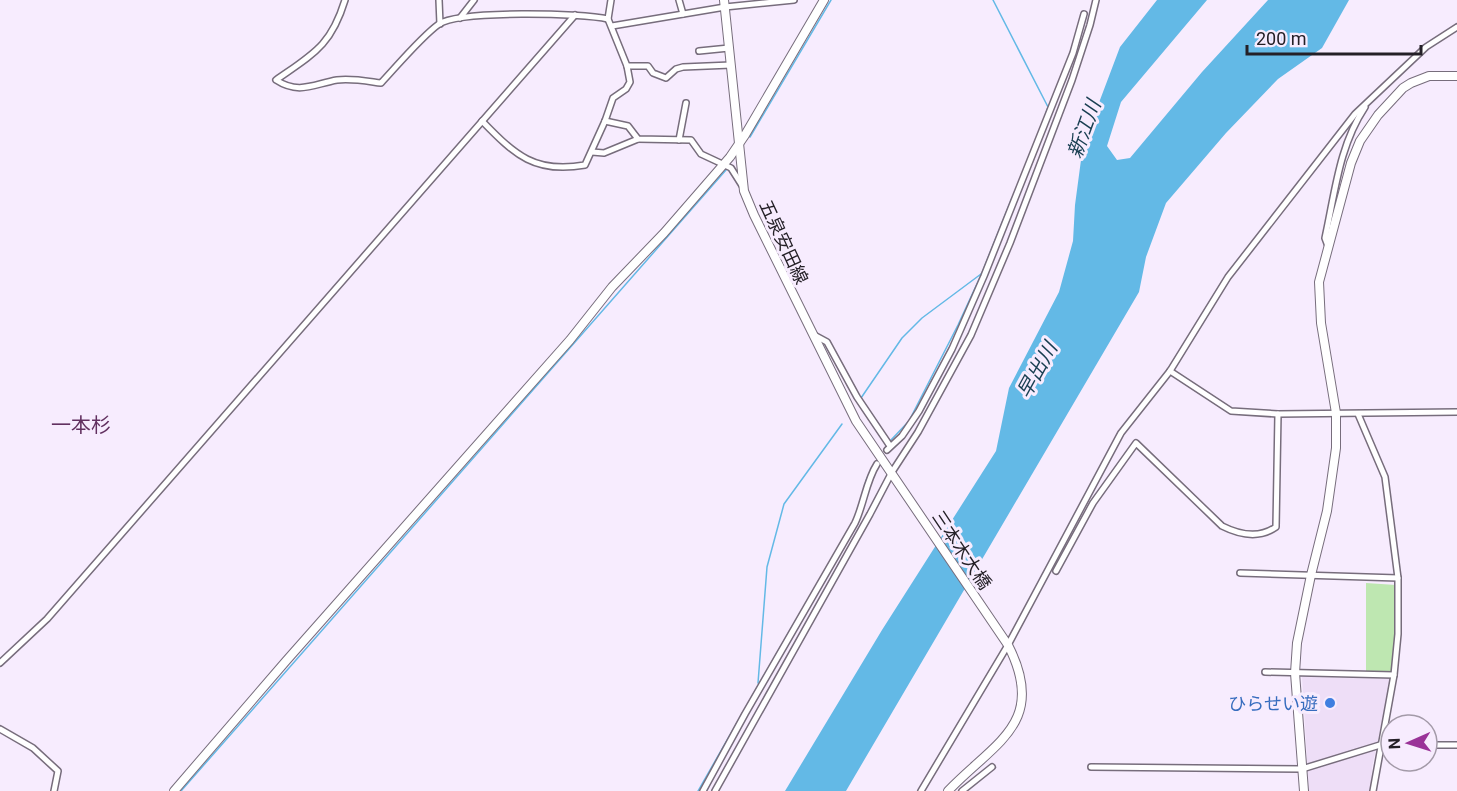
<svg xmlns="http://www.w3.org/2000/svg" width="1457" height="791" font-family="Roboto,'Noto Sans JP',sans-serif">
	<style>
		.built { fill: #eedef7 }
		.green { fill: #bee7b1 }
		.water { fill: #63b9e6 }
		.lines { fill: none; stroke-linecap: round; stroke-linejoin: round }
		.stream { stroke: #63b9e6; stroke-width: 1.5 }
		.street-casing { stroke: #776d7c; stroke-width: 8 }
		.secondary-casing { stroke: #776d7c; stroke-width: 10 }
		.street { stroke: #fff; stroke-width: 5 }
		.secondary { stroke: #fff; stroke-width: 8 }
		.shop-dot { fill: #3f7fe0; stroke: #f7ecfe; stroke-width: 2 }
		.labels { text-anchor: middle; dominant-baseline: central; stroke-width: 6; stroke-linejoin: round; paint-order: stroke }
		.street-label { font-size: 18px; fill: #242027; stroke: #f7ecfe }
		.shop-label { font-size: 18px; fill: #366cbe; stroke: #f7ecfe; text-anchor: end }
		.water-label { font-size: 20px; font-style: italic; fill: #183e51; stroke: #f7ecfe }
		.neighbourhood-label { font-size: 20px; fill: #623060; stroke: #f7ecfe }
	</style>
	<rect width="100%" height="100%" fill="#f7ecfe"/>
	<path class="built" d="M 1302,677 L 1391,679 L 1372,767 L 1371,791 L 1309,791 Z"/>
	<path class="green" d="M 1366,583 L 1396,585 L 1396,637 L 1392,672 L 1366,672 Z"/>
	<path class="water" d="M 1157,0 L 1207,0 L 1121,102 L 1107,146 L 1117,160 L 1130,158 L 1202,72 L 1268,0 L 1349,0 L 1322,48 L 1278,79 L 1226,133 L 1166,203 L 1146,257 L 1139,292 L 846,791 L 785,791 L 882,630 L 996,451 L 1009,388 L 1059,292 L 1073,241 L 1075,205 L 1083,145 L 1120,47 Z"/>
	<g class="lines">
		<g class="stream">
			<path d="M 993,0 L 1048,107 L 1046,113"/>
			<path d="M 750,137 L 831,0"/>
			<path d="M 861,398 L 902,338 L 922,318 L 981,274"/>
			<path d="M 891,440 L 909,421 L 958,325 L 982,273 L 1012,198"/>
			<path d="M 857,512 L 867,478"/>
			<path d="M 758,683 L 767,567 L 784,504 L 842,424"/>
			<path d="M 181,791 L 726,170"/>
			<path d="M 698,791 L 793,625"/>
		</g>
		<defs>
			<g id="street">
				<path d="M 345,0 C 331,46 313,54 276,80 C 299,95 314,84 337,80 C 351,78 366,81 381,83 C 397,66 421,37 439,24 C 460,10 582,13 608,19"/>
				<path d="M 439,0 L 440,24"/>
				<path d="M 679,0 L 683,14"/>
				<path d="M 460,18 L 474,0"/>
				<path d="M 612,26 L 725,7 L 794,0"/>
				<path d="M 699,51 L 729,48"/>
				<path d="M 627,66 L 648,66 L 653,73 L 666,78 L 676,69 L 683,67 L 731,65"/>
				<path d="M 482,121 C 515,155 535,174 585,165 L 605,121 L 613,98 L 626,89 L 630,82 L 627,66 L 608,19 L 611,0"/>
				<path d="M 605,121 L 628,126 L 638,139 L 691,140 L 701,154 L 731,168 L 743,187"/>
				<path d="M 679,140 L 686,103"/>
				<path d="M 592,152 L 604,153 L 638,139"/>
				<path d="M 1328,246 L 1325,238 C 1335,193 1339,146 1365,107"/>
				<path d="M 814,335 L 827,342 L 857,397 L 890,446"/>
				<path d="M 1170,371 L 1231,411 L 1278,414 L 1457,412"/>
				<path d="M 1358,414 L 1385,477 L 1398,578 L 1398,634 L 1394,675 L 1373,791"/>
				<path d="M 887,450 L 902,436 L 919,411 L 952,349 L 984,276 L 1073,53 L 1084,14"/>
				<path d="M 1056,571 L 1093,503 L 1136,443 L 1222,526 C 1240,535 1259,539 1276,527 L 1278,414"/>
				<path d="M 1240,573 L 1398,578"/>
				<path d="M 0,663 L 47,619 L 575,15"/>
				<path d="M 1265,672 L 1394,675"/>
				<path d="M 0,729 L 33,748 L 58,771 L 54,791"/>
				<path d="M 1427,745 L 1457,745"/>
				<path d="M 1091,767 L 1302,769 L 1380,745 L 1391,745"/>
				<path d="M 703,791 L 745,714 L 855,523 C 864,504 866,481 877,464"/>
				<path d="M 715,791 L 870,514 L 892,472 L 918,432 L 971,335 L 1010,243 L 1072,80 L 1090,25 L 1096,0"/>
				<path d="M 921,791 L 1008,645 L 1121,433 L 1170,371 L 1228,277 L 1355,114 L 1426,47 L 1457,27"/>
				<path d="M 962,791 L 992,767"/>
			</g>
			<g id="secondary">
				<path d="M 724,0 L 744,191 L 754,215 L 856,421 L 1008,645 C 1048,723 995,742 948,791"/>
				<path d="M 174,791 L 286,661 L 570,340 L 612,287 L 664,233 L 730,157 L 745,135 L 824,0"/>
				<path d="M 1304,791 L 1295,673 L 1297,643 L 1311,575 L 1327,511 L 1336,448 L 1336,413 L 1321,323 L 1319,282 L 1351,163 L 1360,141 L 1378,115 L 1403,88 L 1411,83 L 1429,76 L 1457,76"/>
			</g>
		</defs>
		<use href="#street" class="street-casing"/>
		<use href="#secondary" class="secondary-casing"/>
		<use href="#street" class="street"/>
		<use href="#secondary" class="secondary"/>
	</g>
	<circle class="shop-dot" cx="1330" cy="703" r="6"/>
	<g class="labels">
		<g class="street-label">
			<text transform="translate(784 242) rotate(65)">五泉安田線</text>
			<text transform="translate(962 550) rotate(56)">三本木大橋</text>
		</g>
		<g class="shop-label">
			<text x="1318" y="703">ひらせい遊</text>
		</g>
		<g class="water-label">
			<text transform="translate(1084 129) rotate(-70)">新江川</text>
			<text transform="translate(1037 370) rotate(-61)">早出川</text>
		</g>
		<g class="neighbourhood-label">
			<text x="81" y="425">一本杉</text>
		</g>
	</g>
	<g transform="translate(1409 743) rotate(267)"><circle r="28" fill="#f7ecfe" stroke="#a39aa8" stroke-width="1.5"/>
	<path d="M0-4.5L10 22L0 15L-10 22Z" fill="#9a3398"/>
	<text y="-9" font-size="16" font-weight="bold" text-anchor="middle" fill="#242027">N</text>
	</g>
	<path d="M1247 45v9h174v-9" fill="none" stroke="#242027" stroke-width="3"/>
	<text x="1256" y="45" font-size="18" fill="#242027" stroke="#f7ecfe" stroke-width="4.5" paint-order="stroke">200 m</text>
</svg>
